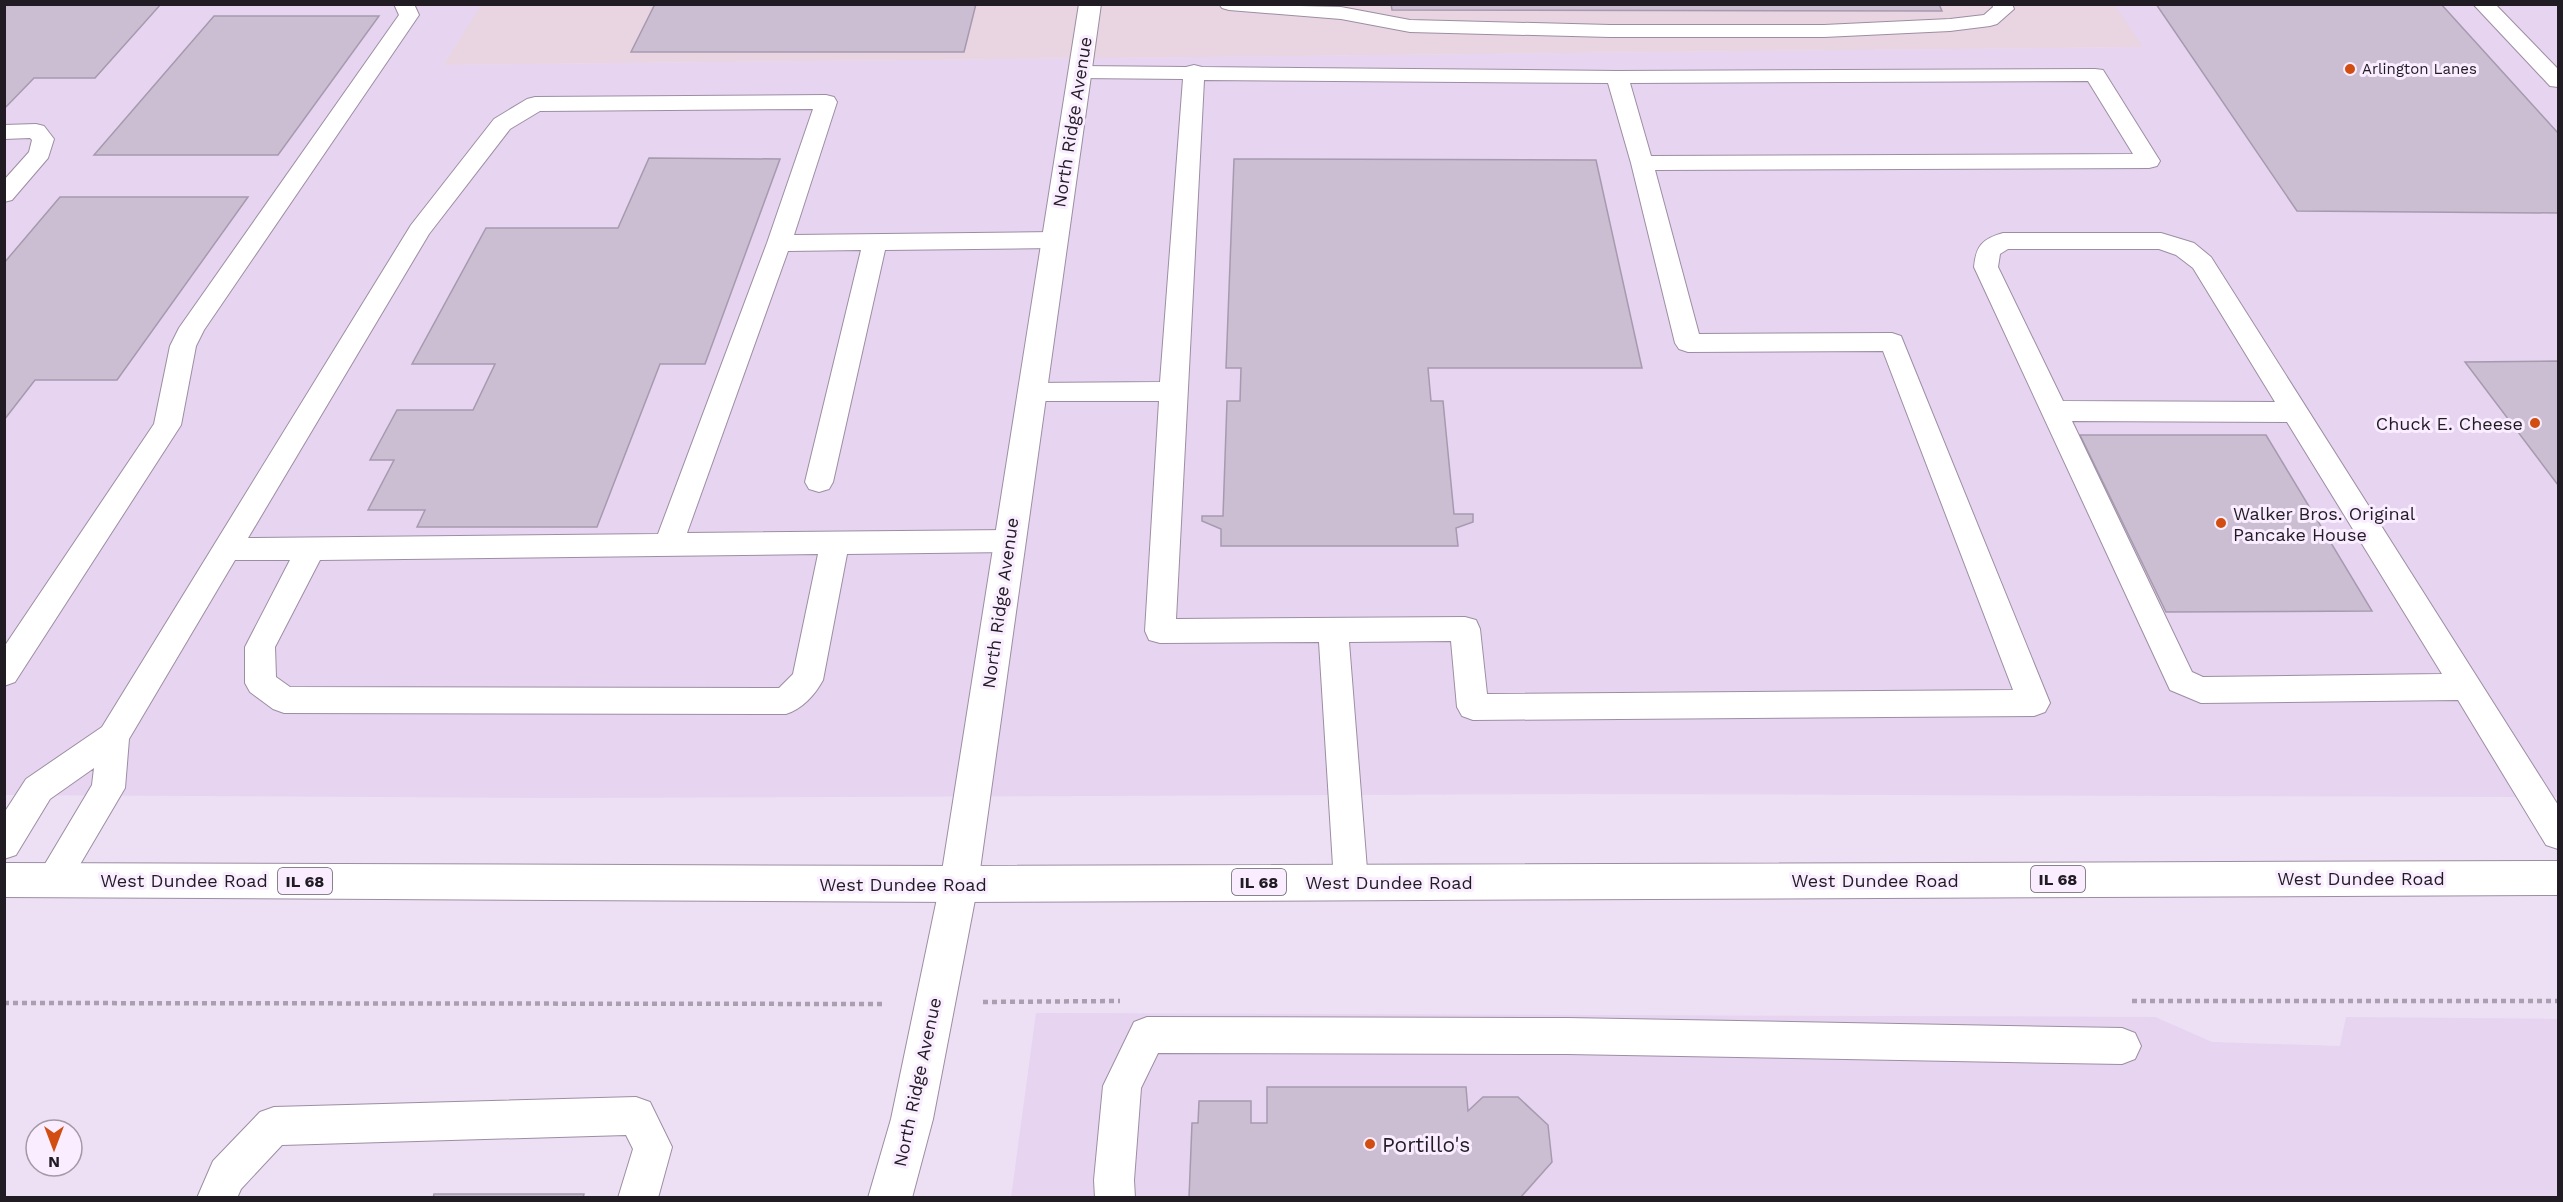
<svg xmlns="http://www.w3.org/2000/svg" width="2563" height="1202" font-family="'Work Sans',sans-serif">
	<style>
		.built { fill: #e6d4f0 }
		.industrial { fill: #e9d4e2 }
		.building { fill: #cbbdd2; stroke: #a79aae; stroke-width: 1.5 }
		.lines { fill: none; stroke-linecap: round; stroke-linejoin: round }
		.lane-casing { stroke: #9c8ea2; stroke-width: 2 }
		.street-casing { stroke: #9c8ea2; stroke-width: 2 }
		.primary-casing { stroke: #9c8ea2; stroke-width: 2 }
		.path { stroke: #aa9fb0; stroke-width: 4.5; stroke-dasharray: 5 4; stroke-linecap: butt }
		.lane { fill: #fff; fill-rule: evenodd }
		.street { fill: #fff; fill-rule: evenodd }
		.primary { fill: #fff; fill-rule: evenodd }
		.poi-dot { fill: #d24d11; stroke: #f9edff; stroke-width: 2 }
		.labels { text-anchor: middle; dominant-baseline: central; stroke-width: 6; stroke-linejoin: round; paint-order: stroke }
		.far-poi-label { font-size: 15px; fill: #211c24; stroke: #f9edff; text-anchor: start }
		.shield { fill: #f9edff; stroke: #625b66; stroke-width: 1.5 }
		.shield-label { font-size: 16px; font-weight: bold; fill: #211c24 }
		.street-label { font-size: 18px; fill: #211c24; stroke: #f9edff }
		.poi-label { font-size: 18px; fill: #211c24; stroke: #f9edff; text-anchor: end }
		.near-poi-label { font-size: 21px; fill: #211c24; stroke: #f9edff; text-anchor: start }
	</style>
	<rect width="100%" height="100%" fill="#eddff4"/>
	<g class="built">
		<path d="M 5,5 L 482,5 L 443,65 L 2142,47 L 2114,5 L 2558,5 L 2558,797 L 1583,794 L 556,798 L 5,795 Z"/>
		<path d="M 1036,1013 L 2155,1017 L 2212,1042 L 2340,1046 L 2346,1017 L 2558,1019 L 2558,1197 L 1011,1198 Z"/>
	</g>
	<path class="industrial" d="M 482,4 L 2114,4 L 2143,47 L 443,65 Z"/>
	<g class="building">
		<path d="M 4,4 L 161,4 L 95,78 L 34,78 L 4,109 Z"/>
		<path d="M 655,4 L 976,4 L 964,52 L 631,52 Z"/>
		<path d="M 1391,4 L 1939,4 L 1942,11 L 1392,10 Z"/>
		<path d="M 2156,4 L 2441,4 L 2558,133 L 2558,213 L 2297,211 Z"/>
		<path d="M 214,16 L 379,16 L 278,155 L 94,155 Z"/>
		<path d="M 649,158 L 780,159 L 705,364 L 660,364 L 597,527 L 417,527 L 425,510 L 368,510 L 394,460 L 370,460 L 397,410 L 473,410 L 495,364 L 412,364 L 486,228 L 618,228 Z"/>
		<path d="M 1234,159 L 1596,160 L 1642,368 L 1428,368 L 1431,401 L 1443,401 L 1454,514 L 1473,514 L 1473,522 L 1456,528 L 1458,546 L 1221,546 L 1221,529 L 1202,521 L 1202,516 L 1223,516 L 1227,401 L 1240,401 L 1241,368 L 1226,368 Z"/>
		<path d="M 60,197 L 248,197 L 117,380 L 35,380 L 4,420 L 4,263 Z"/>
		<path d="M 2558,361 L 2558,485 L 2465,362 Z"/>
		<path d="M 2080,435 L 2266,435 L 2372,611 L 2166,612 Z"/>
		<path d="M 1267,1087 L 1466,1087 L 1468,1111 L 1483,1097 L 1518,1097 L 1548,1125 L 1552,1162 L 1520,1198 L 1189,1198 L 1192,1123 L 1198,1123 L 1199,1101 L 1251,1101 L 1251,1123 L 1267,1123 Z"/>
		<path d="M 434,1194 L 584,1194 L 583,1198 L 433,1198 Z"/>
	</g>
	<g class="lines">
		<defs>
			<g id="lane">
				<path d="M 394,4 L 414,4 L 419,15 L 204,330 L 196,346 L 181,425 L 15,682 L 4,686 L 4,647 L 154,424 L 170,346 L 179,328 L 399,15 Z"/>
				<path d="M 1219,4 L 1341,7 L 1410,20 L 1610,25 L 1824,25 L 1950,19 L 1984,15 L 1993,7 L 1992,4 L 2012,4 L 2014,9 L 1997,24 L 1990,26 L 1950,31 L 1824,37 L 1610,37 L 1410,32 L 1341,19 L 1229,10 L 1222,8 Z"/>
				<path d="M 2473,4 L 2495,4 L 2558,69 L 2558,87 L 2550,86 Z"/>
				<path d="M 1194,65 L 1202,67 L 1617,71 L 2095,69 L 2103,70 L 2160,161 L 2157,166 L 2149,168 L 1655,170 L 1699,334 L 1892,333 L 1901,336 L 2050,703 L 2045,712 L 2034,716 L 1473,720 L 1462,716 L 1457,707 L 1451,641 L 1349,642 L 1368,882 L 1363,893 L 1351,898 L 1339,893 L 1334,882 L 1319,642 L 1160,643 L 1149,640 L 1145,631 L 1159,401 L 1032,401 L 1023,399 L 1019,392 L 1023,385 L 1032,383 L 1160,382 L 1183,79 L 1080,78 L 1072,77 L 1069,72 L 1072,67 L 1080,66 L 1186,67 ZM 1204,80 L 1608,83 L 1631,163 L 1675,343 L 1679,349 L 1688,352 L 1883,351 L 2013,690 L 1487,694 L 1480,629 L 1476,620 L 1465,617 L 1176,619 ZM 2088,81 L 2133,154 L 1651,156 L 1630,83 Z"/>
				<path d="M 826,95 L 834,97 L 837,102 L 794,235 L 1054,232 L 1063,235 L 1066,240 L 1063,245 L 1054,248 L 885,250 L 833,482 L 829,489 L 819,492 L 809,489 L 805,482 L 861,250 L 788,251 L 687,533 L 1010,530 L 1020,533 L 1025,541 L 1020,549 L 1010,552 L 847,554 L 823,680 C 815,695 802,709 786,714 L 284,713 L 273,709 L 250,692 L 245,683 L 245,647 L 290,560 L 235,560 L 129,739 L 125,788 L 65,890 L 53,895 L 41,890 L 36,879 L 92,785 L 94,768 L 50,799 L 16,855 L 4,859 L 4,813 L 26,779 L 102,727 L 411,225 L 494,119 L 527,99 L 535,97 ZM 813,109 L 767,243 L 658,534 L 248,538 L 429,234 L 510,129 L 540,111 ZM 818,554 L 793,674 L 779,688 L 290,687 L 276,677 L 275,647 L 320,560 Z"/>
				<path d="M 36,124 L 44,126 L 54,139 L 48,158 L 12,200 L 4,202 L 4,180 L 29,152 L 32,140 L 30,138 L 4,139 L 4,125 Z"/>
				<path d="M 2003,233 L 2161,233 L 2194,243 L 2211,257 L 2558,805 L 2558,849 L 2546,845 L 2458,700 L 2201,703 L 2170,690 L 1974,267 C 1976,246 1982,239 2003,233 ZM 2008,249 L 2159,249 L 2176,255 L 2193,268 L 2275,402 L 2063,401 L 1998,267 L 2000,254 ZM 2072,421 L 2287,422 L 2442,674 L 2203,677 L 2192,672 Z"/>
				<path d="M 1147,1017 L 1567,1018 L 2122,1028 L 2135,1033 L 2141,1046 L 2135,1059 L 2122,1064 L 1567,1054 L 1158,1053 L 1141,1088 L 1134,1180 L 1135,1198 L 1095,1198 L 1094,1180 L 1103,1086 L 1134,1022 Z"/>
				<path d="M 636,1097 L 650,1102 L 672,1147 L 658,1198 L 618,1198 L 633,1149 L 626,1135 L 282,1145 L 241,1189 L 237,1198 L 197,1198 L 213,1161 L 260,1112 L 274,1107 Z"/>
			</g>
			<path id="street" d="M 1079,4 L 1101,4 L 978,884 L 933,1119 L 912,1198 L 868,1198 L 891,1119 L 940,884 Z"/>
			<path id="primary" d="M 2558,861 L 2558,895 L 959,902 L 4,897 L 4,863 L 959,866 Z"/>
		</defs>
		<use href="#lane" class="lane-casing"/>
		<use href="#street" class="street-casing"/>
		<use href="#primary" class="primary-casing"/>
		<g class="path">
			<path d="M 2132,1001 L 2558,1001"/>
			<path d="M 983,1002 L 1120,1001"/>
			<path d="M 4,1003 L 886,1004"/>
		</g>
		<use href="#lane" class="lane"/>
		<use href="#street" class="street"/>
		<use href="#primary" class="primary"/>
	</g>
	<g class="poi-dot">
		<circle cx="2350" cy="69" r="6"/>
		<circle cx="2535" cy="423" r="6"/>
		<circle cx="2221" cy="523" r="6"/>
		<circle cx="1370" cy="1144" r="6"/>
	</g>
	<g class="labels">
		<g class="far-poi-label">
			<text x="2362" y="69">Arlington Lanes</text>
		</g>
		<g class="shield">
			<rect x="2031" y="866" width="54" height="26" rx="4.5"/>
			<rect x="278" y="868" width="54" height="26" rx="4.5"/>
			<rect x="1232" y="869" width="54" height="26" rx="4.5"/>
		</g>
		<g class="shield-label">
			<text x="2058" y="879">IL 68</text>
			<text x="305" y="881">IL 68</text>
			<text x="1259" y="882">IL 68</text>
		</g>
		<g class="street-label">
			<text transform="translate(1072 122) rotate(-81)">North Ridge Avenue</text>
			<text transform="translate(1000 603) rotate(-82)">North Ridge Avenue</text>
			<text x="2361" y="878">West Dundee Road</text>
			<text x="184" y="880">West Dundee Road</text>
			<text x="1875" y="880">West Dundee Road</text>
			<text x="1389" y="882">West Dundee Road</text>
			<text x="903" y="884">West Dundee Road</text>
			<text transform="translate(917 1082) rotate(-78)">North Ridge Avenue</text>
		</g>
		<g class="poi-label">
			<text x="2523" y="423">Chuck E. Cheese</text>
			<text x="2233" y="513" text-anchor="start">Walker Bros. Original<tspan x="2233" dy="21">Pancake House</tspan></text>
		</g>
		<g class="near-poi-label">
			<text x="1382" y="1144">Portillo's</text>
		</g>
	</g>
	<rect width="2563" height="1202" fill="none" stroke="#211c24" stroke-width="12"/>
	<g transform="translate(54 1148) rotate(180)"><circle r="28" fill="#f9edff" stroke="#a399a7" stroke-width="1.5"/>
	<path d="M0-4.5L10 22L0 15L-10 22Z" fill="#d24d11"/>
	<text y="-9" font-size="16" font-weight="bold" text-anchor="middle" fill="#211c24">N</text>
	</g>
</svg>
